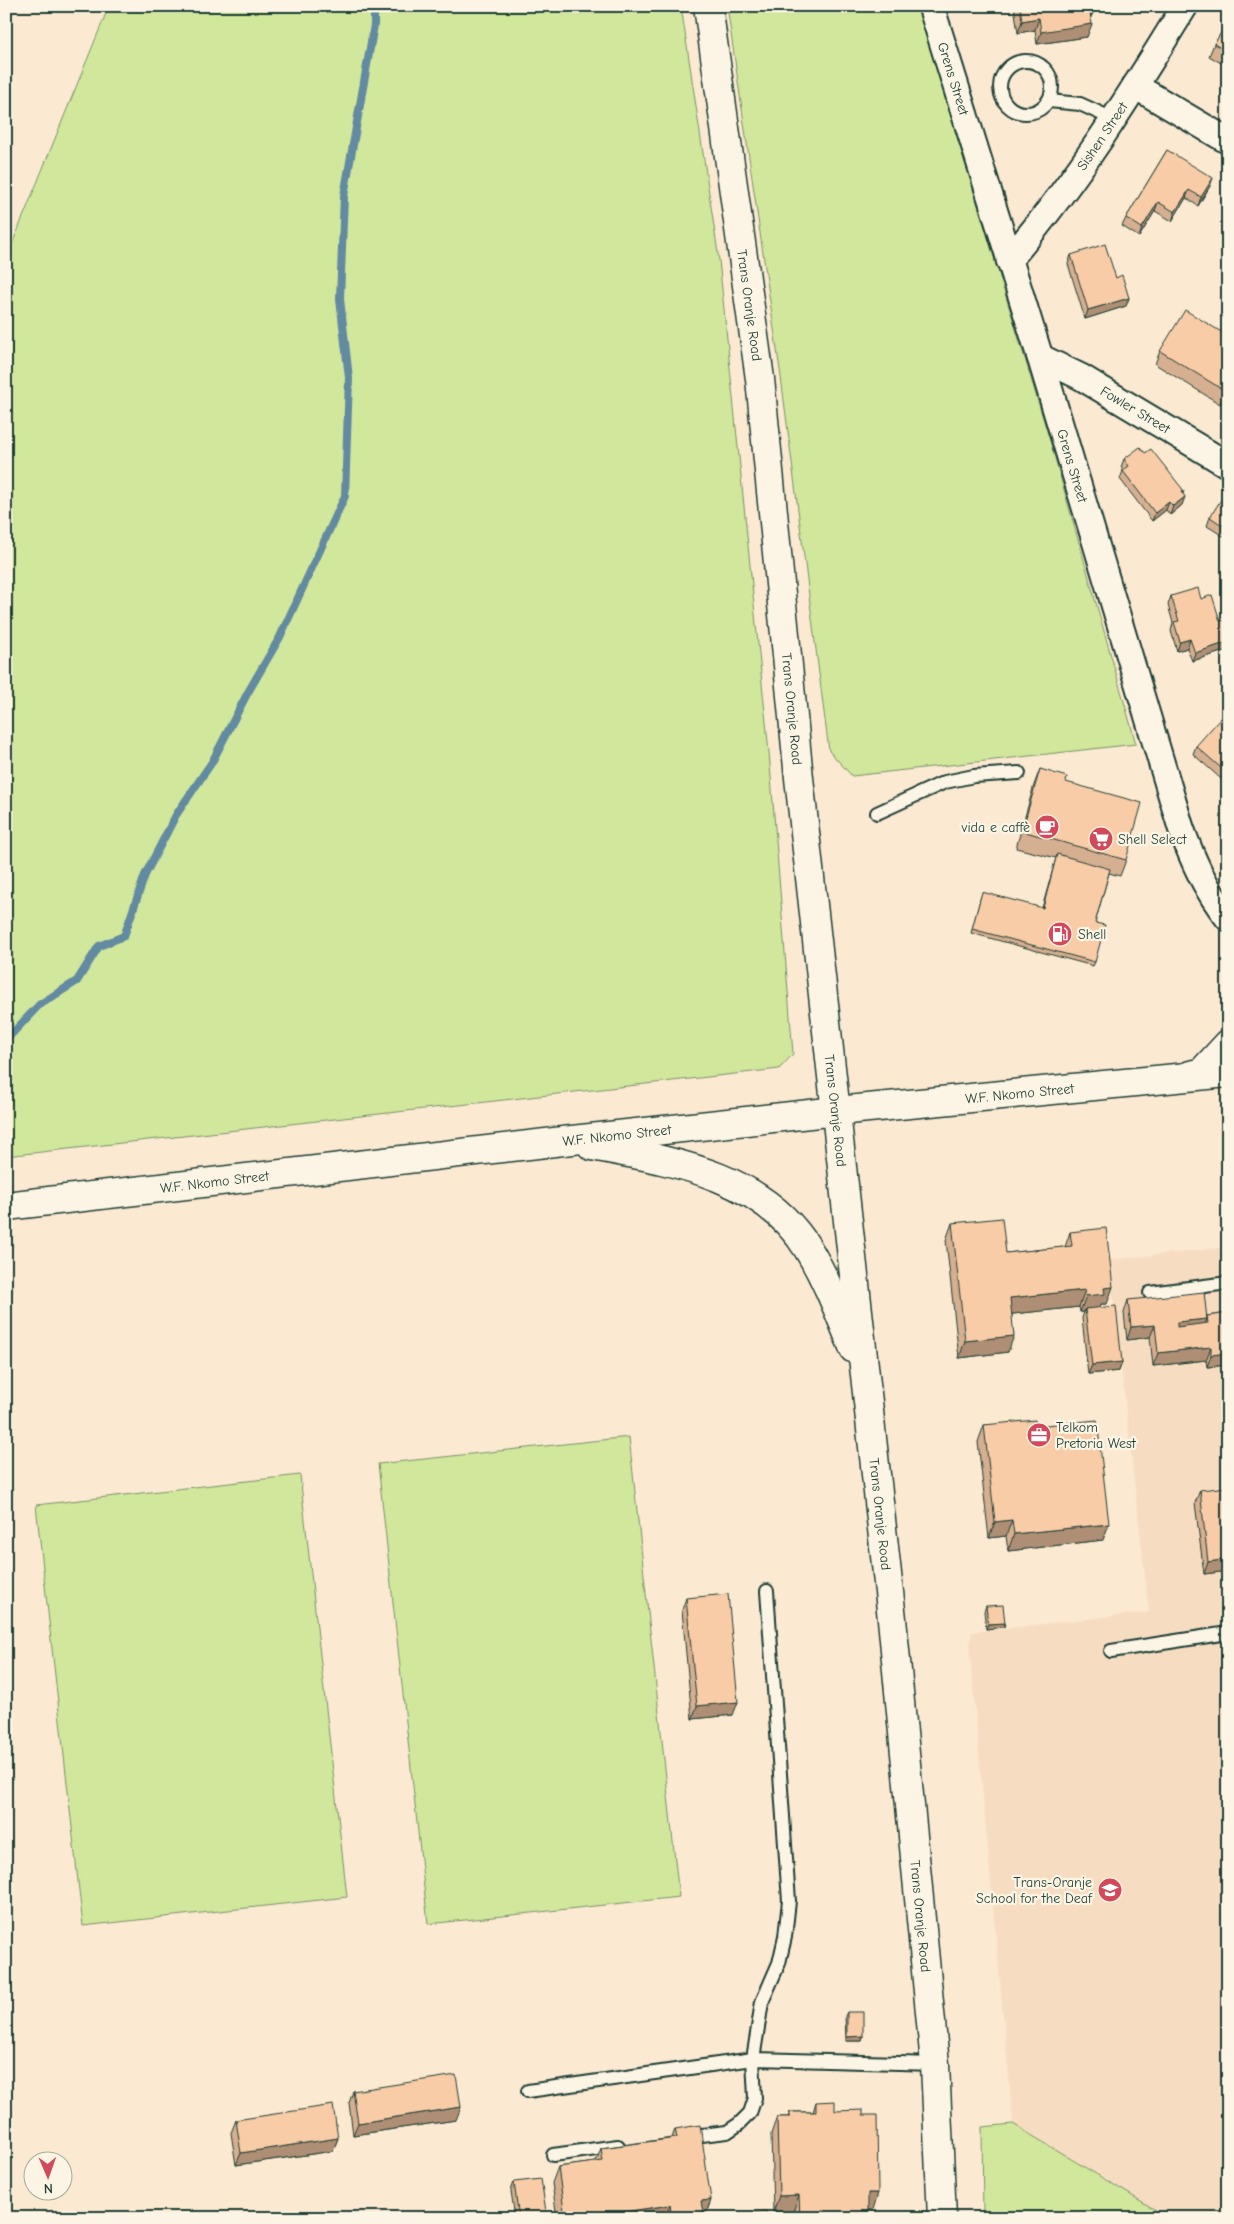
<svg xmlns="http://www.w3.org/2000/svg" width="1234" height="2224" font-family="'Comic Neue',sans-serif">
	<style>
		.built { fill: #f6ddc2 }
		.green { fill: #d1e79c; stroke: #789268 }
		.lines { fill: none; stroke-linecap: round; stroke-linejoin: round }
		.stream { stroke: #628aa1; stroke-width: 8 }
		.lane-casing { stroke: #1f3d34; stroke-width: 16 }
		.street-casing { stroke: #1f3d34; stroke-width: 29 }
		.secondary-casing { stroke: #1f3d34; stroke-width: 31 }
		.lane { stroke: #fcf5e5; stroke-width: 12 }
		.street { stroke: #fcf5e5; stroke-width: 25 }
		.secondary { stroke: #fcf5e5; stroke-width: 28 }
		.wall { fill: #d5af90; stroke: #1f3d34 }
		.shaded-wall { fill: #ae8f75; stroke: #1f3d34 }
		.building { fill: #f8cca7; stroke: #1f3d34 }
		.labels { text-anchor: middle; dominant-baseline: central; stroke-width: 4.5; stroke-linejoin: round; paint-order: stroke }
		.street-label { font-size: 14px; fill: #1f3d34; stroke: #fcf5e5 }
		.poi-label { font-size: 14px; fill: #1f3d34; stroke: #fcf5e5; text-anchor: start }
	</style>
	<rect width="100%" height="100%" fill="#fbe9d2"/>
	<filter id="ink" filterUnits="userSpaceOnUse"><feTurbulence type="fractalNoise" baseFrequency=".02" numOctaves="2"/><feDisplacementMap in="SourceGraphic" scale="10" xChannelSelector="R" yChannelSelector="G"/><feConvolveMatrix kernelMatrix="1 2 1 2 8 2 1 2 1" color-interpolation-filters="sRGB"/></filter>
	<g filter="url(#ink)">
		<path class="built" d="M 1228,1247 L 1228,2218 L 1169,2218 L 1013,2124 L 970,1655 L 971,1632 L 1149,1612 L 1109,1260 Z"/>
		<g class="green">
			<path d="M 109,6 L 681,6 L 719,260 L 769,752 L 793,1054 L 779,1069 L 6,1156 L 6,259 Z"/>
			<path d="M 727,6 L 917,6 L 1051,444 L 1136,744 L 852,776 L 829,751 L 781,377 Z"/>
			<path d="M 629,1437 L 679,1897 L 428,1924 L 378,1464 Z"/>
			<path d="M 300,1475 L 347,1897 L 83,1926 L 36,1505 Z"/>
			<path d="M 1013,2124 L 1169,2218 L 983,2218 L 982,2127 Z"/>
		</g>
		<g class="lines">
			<path class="stream" d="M 6,1040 L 39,1005 L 77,981 L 99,946 L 124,936 L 145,875 L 176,815 L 212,762 L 247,694 L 280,637 L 345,496 L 349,378 L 340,299 L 344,196 L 374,25 L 374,6"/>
			<defs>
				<g id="lane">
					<circle cx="1026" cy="87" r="26"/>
					<path d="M 1049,101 L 1080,104 L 1113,119"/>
					<path d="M 877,813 L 945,782 L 974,776 L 1019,773"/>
					<path d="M 1150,1293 L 1228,1283"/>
					<path d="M 1111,1651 L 1228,1633"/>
					<path d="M 528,2091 L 753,2059 L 935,2064"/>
					<path d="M 685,2137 L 727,2132 L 739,2124 L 750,2113 L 755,2098 L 753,2059 L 762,2002 L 779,1963 L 785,1937 L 789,1901 L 767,1591"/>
					<path d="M 553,2155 L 618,2146"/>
				</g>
				<g id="street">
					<path id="s1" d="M 931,6 L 1040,357 L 1181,828 C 1193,861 1206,890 1228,918"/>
					<path d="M 1135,86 L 1228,141"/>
					<path id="s2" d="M 1009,260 C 1076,182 1131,94 1185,6"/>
					<path id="s3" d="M 1040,357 L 1081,377 L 1228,465"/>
				</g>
				<g id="secondary">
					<path id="s4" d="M 708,6 L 760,379 L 799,778 L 892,1619 L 935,2064 L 942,2218"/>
					<path d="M 1190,1075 L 1202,1072 L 1228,1044"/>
					<path d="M 592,1146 C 671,1161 762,1174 808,1249 C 827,1280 840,1315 854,1349"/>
					<path id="s5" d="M 6,1206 L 563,1141 L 837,1111 L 1228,1073"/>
				</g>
			</defs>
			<use href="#lane" class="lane-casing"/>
			<use href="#street" class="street-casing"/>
			<use href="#secondary" class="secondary-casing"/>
			<use href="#lane" class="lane"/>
			<use href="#street" class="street"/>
			<use href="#secondary" class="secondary"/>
		</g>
		<g class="wall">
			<path d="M 1014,6 L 1097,6 L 1091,17 L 1087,37 L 1037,44 L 1035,30 L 1018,33 Z"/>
			<path d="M 1228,22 L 1228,67 L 1209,56 L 1214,44 Z"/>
			<path d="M 1167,150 L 1210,186 L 1198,206 L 1186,198 L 1172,221 L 1155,211 L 1139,237 L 1122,226 L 1126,218 Z"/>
			<path d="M 1228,238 L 1228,256 L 1221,252 L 1224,243 Z"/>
			<path d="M 1071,255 L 1116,278 L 1129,298 L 1126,306 L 1085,319 L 1068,264 Z"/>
			<path d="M 1228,336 L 1228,392 L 1220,404 L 1155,364 L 1160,351 Z"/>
			<path d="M 1145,453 L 1184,491 L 1183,494 L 1182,505 L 1170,515 L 1166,510 L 1152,521 L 1120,479 L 1123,471 L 1121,467 L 1124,459 Z"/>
			<path d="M 1228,497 L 1228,539 L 1207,526 L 1210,517 Z"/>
			<path d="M 1228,553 L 1228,563 L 1225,561 Z"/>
			<path d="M 1171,596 L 1201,599 L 1220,621 L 1228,628 L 1228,650 L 1192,661 L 1187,648 L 1177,651 L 1171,631 L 1173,623 L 1168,605 Z"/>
			<path d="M 1228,724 L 1228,785 L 1193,754 L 1196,746 Z"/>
			<path d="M 1040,769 L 1066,782 L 1126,860 L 1120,876 L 1109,873 L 1095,923 L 1095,962 L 1093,966 L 971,933 L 981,896 L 1042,908 L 1056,858 L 1016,848 L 1034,785 Z"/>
			<path d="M 952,1223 L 1006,1253 L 1065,1247 L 1070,1232 L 1107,1304 L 1101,1304 L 1100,1307 L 1122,1362 L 1119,1371 L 1088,1374 L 1082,1318 L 1084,1312 L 1080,1312 L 1079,1307 L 1012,1314 L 1008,1352 L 959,1358 L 946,1240 Z"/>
			<path d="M 1128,1300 L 1207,1318 L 1207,1316 L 1228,1313 L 1228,1365 L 1207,1367 L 1206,1360 L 1153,1366 L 1150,1337 L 1127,1340 L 1124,1313 Z"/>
			<path d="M 984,1425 L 1036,1426 L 1103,1540 L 1008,1551 L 1006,1536 L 989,1538 L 978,1442 Z"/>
			<path d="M 1200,1490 L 1228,1571 L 1204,1574 L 1195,1503 Z"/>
			<path d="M 686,1598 L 733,1715 L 692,1719 L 682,1610 Z"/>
			<path d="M 986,1606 L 1005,1623 L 1004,1627 L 986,1629 L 984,1611 Z"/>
			<path d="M 847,2012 L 863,2036 L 862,2041 L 846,2041 L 845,2016 Z"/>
			<path d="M 353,2091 L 456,2120 L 353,2135 L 349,2103 Z"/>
			<path d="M 816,2102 L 835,2111 L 873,2210 L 868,2210 L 868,2218 L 794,2218 L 793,2212 L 773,2212 L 771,2134 L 777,2117 L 788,2117 L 790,2112 L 813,2112 Z"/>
			<path d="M 236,2120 L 338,2138 L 333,2151 L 236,2165 L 231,2133 Z"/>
			<path d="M 675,2129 L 711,2200 L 705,2216 L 703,2217 L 704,2218 L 557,2218 L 552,2183 L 558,2167 L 596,2162 L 601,2148 L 672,2138 Z"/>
			<path d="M 514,2182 L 547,2218 L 515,2218 L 511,2191 Z"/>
		</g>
		<g class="shaded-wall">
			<path d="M 1094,6 L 1097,6 L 1086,25 L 1092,24 L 1087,37 L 1037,44 L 1041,32 L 1090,13 Z"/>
			<path d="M 1039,18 L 1035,30 L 1018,33 L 1022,21 Z"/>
			<path d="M 1213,178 L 1210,186 L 1198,206 L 1201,197 Z"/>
			<path d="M 1189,190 L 1186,198 L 1172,221 L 1175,212 Z"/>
			<path d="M 1158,202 L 1155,211 L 1139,237 L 1142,228 Z"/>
			<path d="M 1129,298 L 1126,306 L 1085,319 L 1088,310 Z"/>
			<path d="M 1228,387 L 1228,392 L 1220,404 L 1225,391 Z"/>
			<path d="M 1185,497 L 1182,505 L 1170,515 L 1173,506 Z"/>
			<path d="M 1169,502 L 1166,510 L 1152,521 L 1155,513 Z"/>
			<path d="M 1190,639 L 1187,648 L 1177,651 L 1180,642 Z"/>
			<path d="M 1228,642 L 1228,650 L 1192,661 L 1195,653 Z"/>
			<path d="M 1113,1287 L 1107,1304 L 1101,1304 L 1099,1310 L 1085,1309 L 1084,1312 L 1080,1312 L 1086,1296 L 1104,1288 Z"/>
			<path d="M 1085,1290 L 1079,1307 L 1004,1315 L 1010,1298 Z"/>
			<path d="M 1207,1319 L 1202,1332 L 1172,1335 L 1177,1322 Z"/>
			<path d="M 1155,1325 L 1150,1337 L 1127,1340 L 1131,1327 Z"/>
			<path d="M 1014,1336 L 1008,1352 L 959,1358 L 965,1341 Z"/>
			<path d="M 1211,1347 L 1206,1360 L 1153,1366 L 1158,1353 Z"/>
			<path d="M 1228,1353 L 1228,1365 L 1207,1367 L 1211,1355 Z"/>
			<path d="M 1122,1362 L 1119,1371 L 1088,1374 L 1092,1365 Z"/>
			<path d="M 1012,1520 L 1006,1536 L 989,1538 L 995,1522 Z"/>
			<path d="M 1109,1524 L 1103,1540 L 1008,1551 L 1014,1534 Z"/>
			<path d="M 1228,1559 L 1228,1571 L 1204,1574 L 1208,1562 Z"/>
			<path d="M 1005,1623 L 1004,1627 L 986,1629 L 988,1624 Z"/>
			<path d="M 738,1702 L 733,1715 L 692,1719 L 697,1706 Z"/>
			<path d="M 863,2036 L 862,2041 L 846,2041 L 847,2037 Z"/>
			<path d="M 461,2107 L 456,2120 L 353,2135 L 358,2123 Z"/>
			<path d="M 338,2138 L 333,2151 L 236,2165 L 241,2153 Z"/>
			<path d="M 868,2193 L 878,2193 L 873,2210 L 862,2210 Z"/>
			<path d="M 799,2195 L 793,2212 L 773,2212 L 779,2196 Z"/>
			<path d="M 711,2200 L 705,2216 L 695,2218 L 701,2201 Z"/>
			<path d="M 670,2205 L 666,2218 L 583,2218 Z"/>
		</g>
		<g class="building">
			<path d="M 1020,6 L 1094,6 L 1090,13 L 1092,24 L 1041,32 L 1039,18 L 1022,21 Z"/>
			<path d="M 1228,22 L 1228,52 L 1214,44 Z"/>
			<path d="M 1167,150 L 1213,178 L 1201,197 L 1189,190 L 1175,212 L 1158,202 L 1142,228 L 1126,218 Z"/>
			<path d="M 1228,238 L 1228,245 L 1224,243 Z"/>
			<path d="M 1105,244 L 1116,278 L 1122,275 L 1129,298 L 1088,310 L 1071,255 Z"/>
			<path d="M 1185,310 L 1228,336 L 1228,387 L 1225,391 L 1160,351 Z"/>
			<path d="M 1140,447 L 1145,453 L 1151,449 L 1184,491 L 1182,492 L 1185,497 L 1173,506 L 1169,502 L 1155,513 L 1123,471 L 1129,466 L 1124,459 Z"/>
			<path d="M 1224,495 L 1228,497 L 1228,529 L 1210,517 Z"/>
			<path d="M 1198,588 L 1201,599 L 1212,595 L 1220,621 L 1225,620 L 1228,628 L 1228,642 L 1195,653 L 1190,639 L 1180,642 L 1174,622 L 1179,621 L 1171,596 Z"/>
			<path d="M 1220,719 L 1227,725 L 1228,724 L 1228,774 L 1196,746 Z"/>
			<path d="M 1040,769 L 1067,777 L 1066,782 L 1142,803 L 1126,860 L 1022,831 Z"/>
			<path d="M 1057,854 L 1110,869 L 1095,923 L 1105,925 L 1095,962 L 972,929 L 982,892 L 1043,908 Z"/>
			<path d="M 1002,1218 L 1006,1253 L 1072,1246 L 1070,1232 L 1106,1228 L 1113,1287 L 1104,1288 L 1105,1294 L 1086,1296 L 1085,1290 L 1010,1298 L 1014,1336 L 965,1341 L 952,1223 Z"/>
			<path d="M 1204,1292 L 1207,1319 L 1177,1322 L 1177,1327 L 1208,1323 L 1207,1316 L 1228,1313 L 1228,1353 L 1211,1355 L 1211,1347 L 1158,1353 L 1155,1325 L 1131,1327 L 1128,1300 Z"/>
			<path d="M 1116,1306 L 1122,1362 L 1092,1365 L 1085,1309 Z"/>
			<path d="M 1035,1420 L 1036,1426 L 1097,1420 L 1109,1524 L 1014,1534 L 1012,1520 L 995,1522 L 984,1425 Z"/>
			<path d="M 1228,1487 L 1228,1559 L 1208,1562 L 1200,1490 Z"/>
			<path d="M 728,1594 L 738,1702 L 697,1706 L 686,1598 Z"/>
			<path d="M 1003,1605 L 1005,1623 L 988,1624 L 986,1606 Z"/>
			<path d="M 847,2012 L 863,2012 L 863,2036 L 847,2037 Z"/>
			<path d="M 456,2075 L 461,2107 L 358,2123 L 353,2091 Z"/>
			<path d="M 835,2101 L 835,2111 L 863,2110 L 863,2115 L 877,2115 L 878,2193 L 868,2193 L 868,2218 L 800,2218 L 799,2195 L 779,2196 L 777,2117 L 790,2117 L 790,2112 L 816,2112 L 816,2102 Z"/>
			<path d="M 333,2105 L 338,2138 L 241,2153 L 236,2120 Z"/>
			<path d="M 700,2125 L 711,2200 L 701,2201 L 704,2218 L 672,2218 L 670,2205 L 583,2218 L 565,2218 L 558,2167 L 603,2161 L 601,2148 L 677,2138 L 675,2129 Z"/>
			<path d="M 541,2179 L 547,2218 L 519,2218 L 514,2182 Z"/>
			<path d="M 766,2211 L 767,2218 L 718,2218 Z"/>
		</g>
	</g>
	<defs>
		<symbol id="cafe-disc" viewBox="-11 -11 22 22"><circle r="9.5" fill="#d1495b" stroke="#fcf5e5"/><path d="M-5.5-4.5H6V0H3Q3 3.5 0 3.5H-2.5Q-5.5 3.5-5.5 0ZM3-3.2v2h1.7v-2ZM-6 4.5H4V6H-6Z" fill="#fff"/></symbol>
		<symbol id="supermarket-disc" viewBox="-11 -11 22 22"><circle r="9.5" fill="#d1495b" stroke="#fcf5e5"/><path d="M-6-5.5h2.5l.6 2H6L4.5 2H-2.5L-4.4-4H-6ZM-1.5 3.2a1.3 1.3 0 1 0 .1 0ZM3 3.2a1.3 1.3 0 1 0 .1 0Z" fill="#fff"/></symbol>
		<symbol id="fuel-disc" viewBox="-11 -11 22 22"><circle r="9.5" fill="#d1495b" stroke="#fcf5e5"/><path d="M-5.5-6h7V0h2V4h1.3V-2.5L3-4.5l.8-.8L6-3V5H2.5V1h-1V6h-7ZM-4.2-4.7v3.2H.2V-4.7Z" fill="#fff"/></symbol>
		<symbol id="office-disc" viewBox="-11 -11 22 22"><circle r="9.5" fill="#d1495b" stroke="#fcf5e5"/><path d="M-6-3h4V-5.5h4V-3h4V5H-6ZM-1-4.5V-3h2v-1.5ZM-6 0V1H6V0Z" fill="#fff"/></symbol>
		<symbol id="school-disc" viewBox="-11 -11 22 22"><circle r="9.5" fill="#d1495b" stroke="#fcf5e5"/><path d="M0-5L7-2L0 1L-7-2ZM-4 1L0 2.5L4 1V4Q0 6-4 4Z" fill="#fff"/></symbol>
	</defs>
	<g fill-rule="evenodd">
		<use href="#cafe-disc" x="1033" y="813" width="28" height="28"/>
		<use href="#supermarket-disc" x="1087" y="825" width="28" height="28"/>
		<use href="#fuel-disc" x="1046" y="920" width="28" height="28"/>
		<use href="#office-disc" x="1025" y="1421" width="28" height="28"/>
		<use href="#school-disc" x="1096" y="1876" width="28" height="28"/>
	</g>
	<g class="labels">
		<g class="street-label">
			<text stroke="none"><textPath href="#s1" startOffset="76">Grens Street</textPath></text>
			<text stroke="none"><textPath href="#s2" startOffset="155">Sishen Street</textPath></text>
			<text stroke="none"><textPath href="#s4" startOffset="302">Trans Oranje Road</textPath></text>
			<text stroke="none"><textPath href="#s3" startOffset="109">Fowler Street</textPath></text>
			<text stroke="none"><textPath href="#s1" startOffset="481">Grens Street</textPath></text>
			<text stroke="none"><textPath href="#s4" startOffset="708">Trans Oranje Road</textPath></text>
			<text stroke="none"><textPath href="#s5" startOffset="1020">W.F. Nkomo Street</textPath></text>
			<text stroke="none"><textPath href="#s4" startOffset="1112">Trans Oranje Road</textPath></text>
			<text stroke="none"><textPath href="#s5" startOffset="615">W.F. Nkomo Street</textPath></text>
			<text stroke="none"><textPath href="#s5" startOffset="210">W.F. Nkomo Street</textPath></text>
			<text stroke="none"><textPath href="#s4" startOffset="1518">Trans Oranje Road</textPath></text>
			<text stroke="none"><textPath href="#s4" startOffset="1922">Trans Oranje Road</textPath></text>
		</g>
		<g class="poi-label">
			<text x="1030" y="827" text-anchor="end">vida e caffè</text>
			<text x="1118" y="839">Shell Select</text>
			<text x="1078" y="934">Shell</text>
			<text x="1056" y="1427">Telkom<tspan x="1056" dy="16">Pretoria West</tspan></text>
			<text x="1092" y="1882" text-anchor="end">Trans-Oranje<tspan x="1092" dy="16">School for the Deaf</tspan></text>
		</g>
	</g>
	<rect width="1234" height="2224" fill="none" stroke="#fcf5e5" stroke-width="25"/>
	<rect x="12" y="12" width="1209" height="2199" fill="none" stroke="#1f3d34" stroke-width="2" filter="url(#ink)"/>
	<g transform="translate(48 2176) rotate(178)"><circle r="24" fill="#fcf5e5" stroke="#a4ab9e"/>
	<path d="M0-4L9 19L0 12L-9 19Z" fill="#d1495b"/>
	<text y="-8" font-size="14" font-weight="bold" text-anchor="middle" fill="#1f3d34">N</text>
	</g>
</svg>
